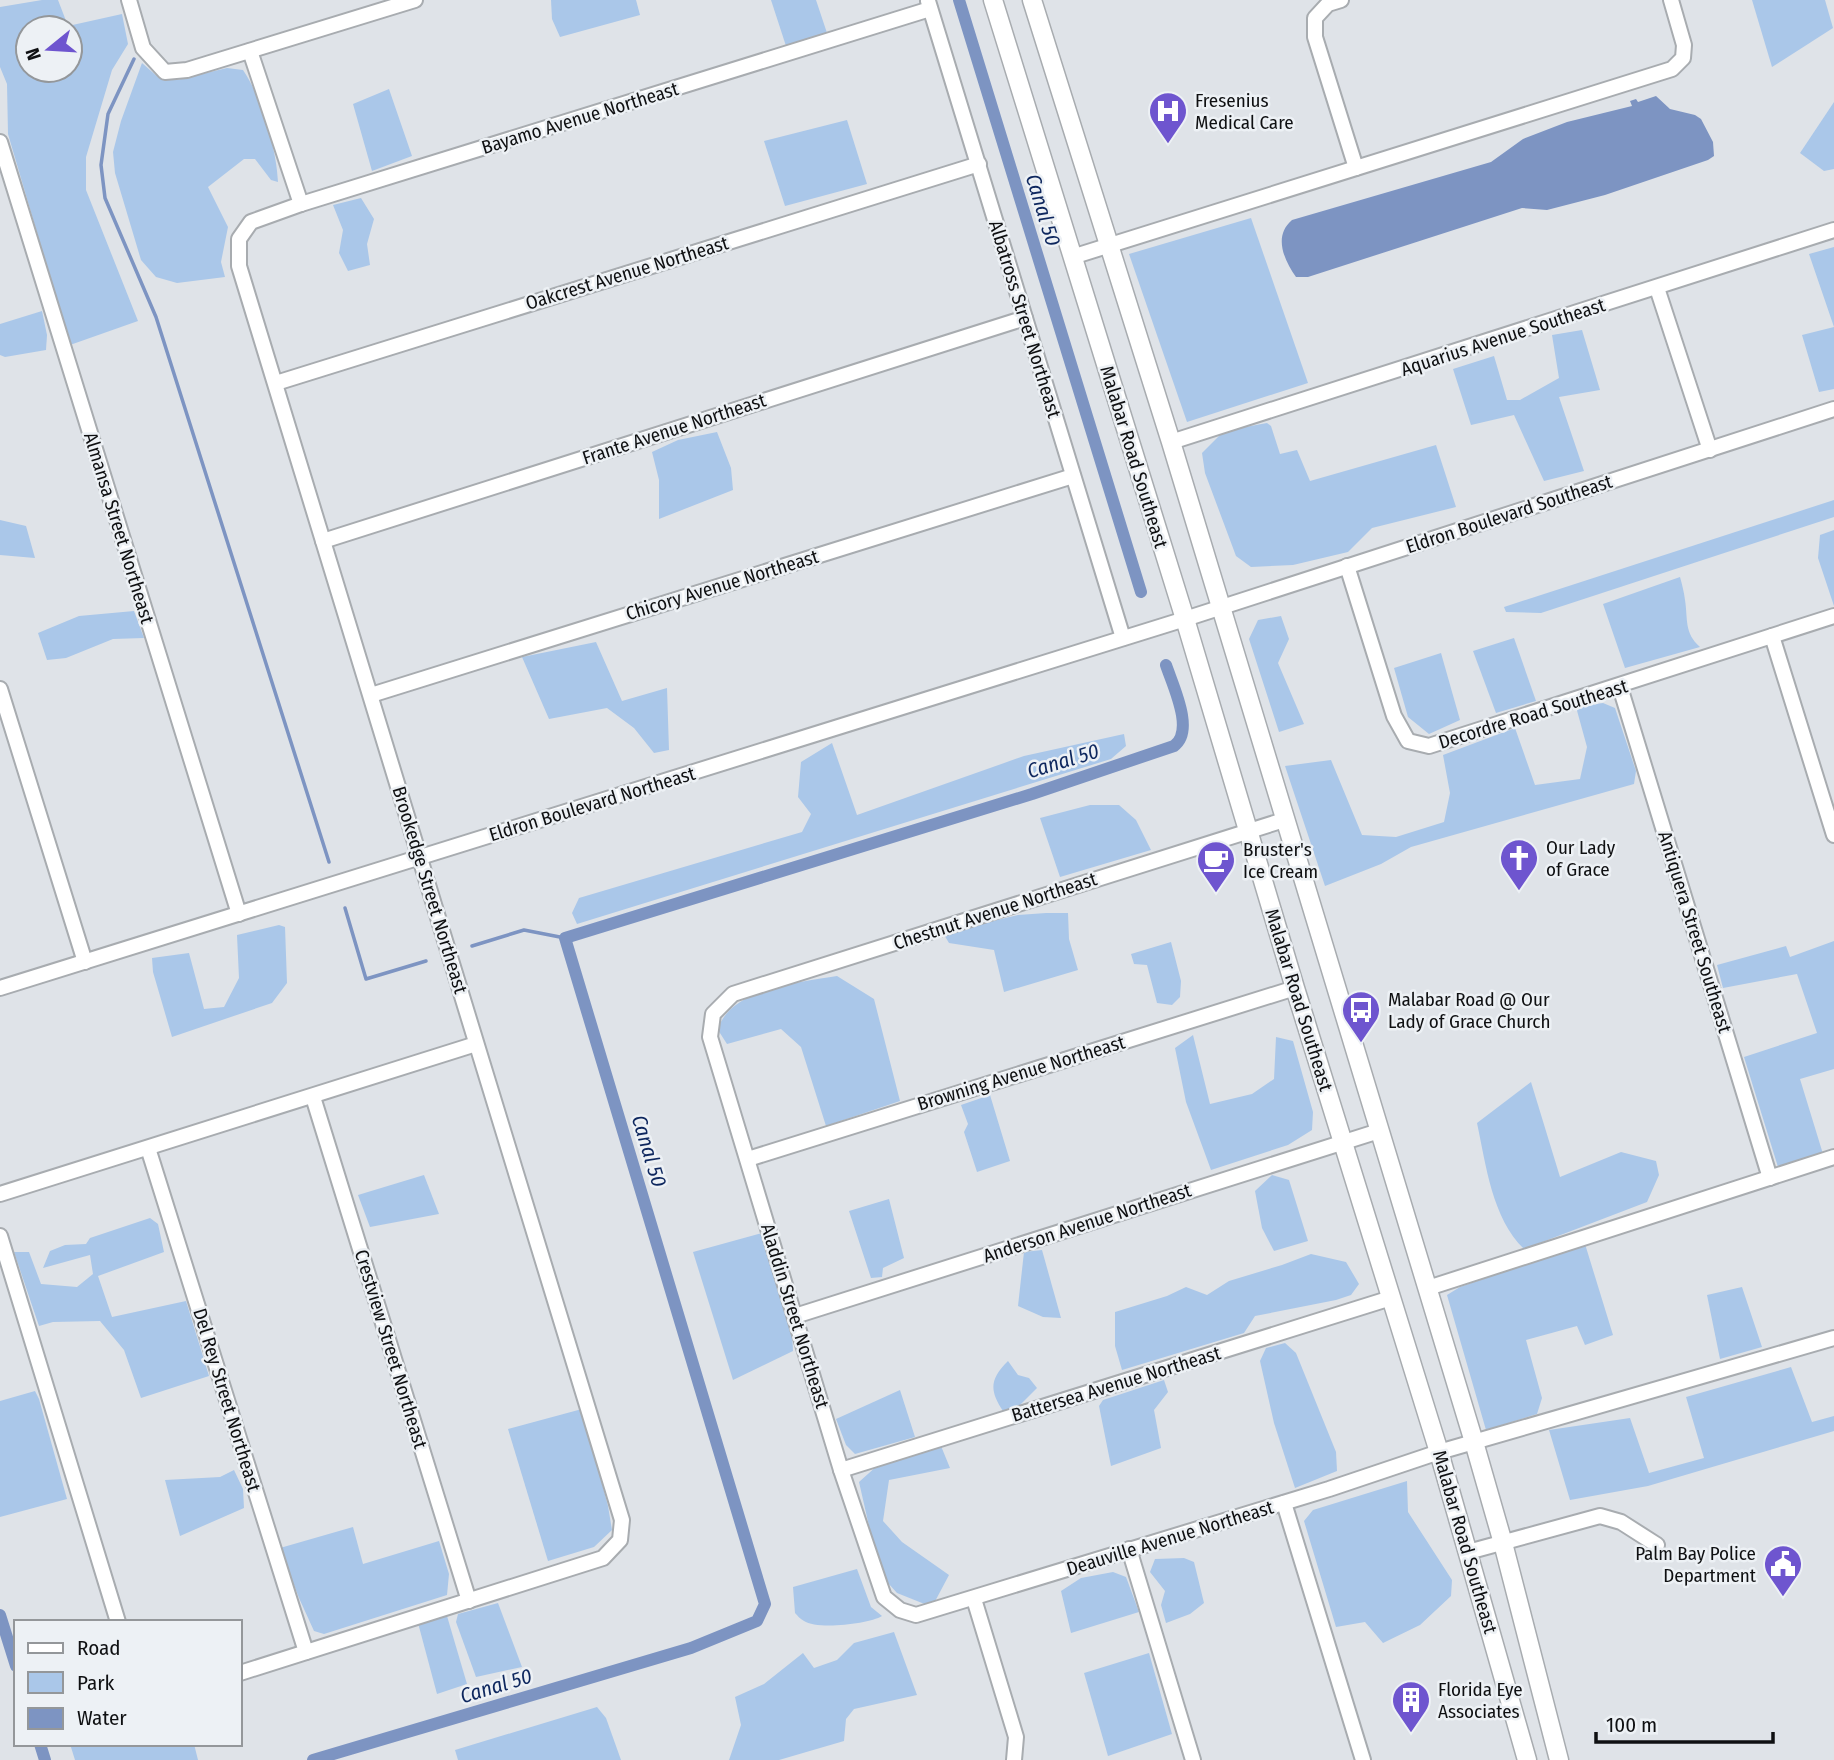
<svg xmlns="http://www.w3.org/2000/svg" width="1834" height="1760" font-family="'Fira Sans Condensed',sans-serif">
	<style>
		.green { fill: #aac7e9; fill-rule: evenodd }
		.water { fill: #7d94c2 }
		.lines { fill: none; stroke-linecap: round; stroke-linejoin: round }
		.stream { stroke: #7d94c2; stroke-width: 3.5 }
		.canal { stroke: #7d94c2; stroke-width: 12 }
		.minor-casing { stroke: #a8acb0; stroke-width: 18 }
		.major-casing { stroke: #a8acb0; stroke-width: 21 }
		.minor { stroke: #fff; stroke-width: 14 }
		.major { stroke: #fff; stroke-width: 18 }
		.labels { text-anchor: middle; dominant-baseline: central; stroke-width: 5; stroke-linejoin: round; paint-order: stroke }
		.poi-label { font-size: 19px; fill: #0f1012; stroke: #edf1f5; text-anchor: start }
		.street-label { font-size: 19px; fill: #0f1012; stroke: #edf1f5 }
		.water-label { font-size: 21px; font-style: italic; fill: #0e275e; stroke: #edf1f5 }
	</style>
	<rect width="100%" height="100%" fill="#dfe3e8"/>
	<g class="green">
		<path d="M 42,0 L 58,0 L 68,26 L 122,14 L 128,44 L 112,70 L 86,157 L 86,190 L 138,321 L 70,345 L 8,134 L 7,84 L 0,67 L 0,7 ZM 28,28 L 70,28 L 70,70 L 28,70 Z"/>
		<path d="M 551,0 L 636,0 L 640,15 L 560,37 L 552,19 Z"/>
		<path d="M 771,0 L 816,0 L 827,33 L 786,46 Z"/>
		<path d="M 1752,0 L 1825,0 L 1833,28 L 1772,67 Z"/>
		<path d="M 142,63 L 159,78 L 177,80 L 227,68 L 243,70 C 261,96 277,150 278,182 L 271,180 L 255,159 L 244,159 L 208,187 L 228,227 L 221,262 L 225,277 L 177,283 L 156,277 L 141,260 L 115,173 L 113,152 L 121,121 Z"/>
		<path d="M 389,89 L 412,156 L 372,171 L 353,104 Z"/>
		<path d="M 1834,102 L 1834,169 L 1824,171 L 1800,153 Z"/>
		<path d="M 847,120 L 867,184 L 785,206 L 764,141 Z"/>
		<path d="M 361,198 L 374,219 L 367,244 L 370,265 L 348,271 L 339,253 L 343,230 L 333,205 Z"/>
		<path d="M 1251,218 L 1308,383 L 1187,422 L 1129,254 Z"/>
		<path d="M 1834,247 L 1834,389 L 1819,392 L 1802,335 L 1834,327 L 1809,254 Z"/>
		<path d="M 42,311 L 47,335 L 46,350 L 5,357 L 0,355 L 0,324 Z"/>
		<path d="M 1582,330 L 1600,390 L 1559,397 L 1584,471 L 1544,481 L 1514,415 L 1471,425 L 1453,369 L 1494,356 L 1507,400 L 1520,400 L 1559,378 L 1552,335 Z"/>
		<path d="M 1267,423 L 1271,426 L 1280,454 L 1297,450 L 1310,481 L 1436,445 L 1456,507 L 1372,528 L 1348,552 L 1293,565 L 1251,567 L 1236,556 L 1205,473 L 1202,453 L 1224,431 Z"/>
		<path d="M 717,432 L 731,468 L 733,490 L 659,519 L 659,480 L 652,452 L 678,440 Z"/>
		<path d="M 1834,500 L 1834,517 L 1541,613 L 1506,612 L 1504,607 Z"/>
		<path d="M 0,520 L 26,526 L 35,558 L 0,555 Z"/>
		<path d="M 1834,530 L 1834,606 L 1818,558 L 1820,535 Z"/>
		<path d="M 1680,577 C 1682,584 1684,592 1685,600 C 1688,619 1684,633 1700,647 L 1625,668 L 1603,604 Z"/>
		<path d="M 134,611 L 144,638 L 113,639 L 66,658 L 47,660 L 38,633 L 79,616 Z"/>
		<path d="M 1281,616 L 1289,639 L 1278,663 L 1304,724 L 1279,732 L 1249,639 L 1258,620 Z"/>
		<path d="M 1514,638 L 1536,701 L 1496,713 L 1473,651 Z"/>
		<path d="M 596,642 L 622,701 L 667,688 L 669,750 L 654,753 L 634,728 L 607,708 L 549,719 L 522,657 Z"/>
		<path d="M 1441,653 L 1460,720 L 1429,734 L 1408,717 L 1394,668 Z"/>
		<path d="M 1603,703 L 1615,708 L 1636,771 L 1634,784 L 1411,847 L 1381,864 L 1325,886 L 1285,766 L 1331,760 L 1362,835 L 1396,837 L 1444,822 L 1450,793 L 1443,755 L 1515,728 L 1535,785 L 1580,779 L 1587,747 L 1576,707 Z"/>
		<path d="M 1124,734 L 1126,746 L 1111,759 L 577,924 L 572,913 L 579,898 L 802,832 L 811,814 L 798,797 L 801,762 L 832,743 L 857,815 L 1024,756 Z"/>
		<path d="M 1090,805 L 1119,805 L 1136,820 L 1151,850 L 1060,877 L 1040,818 Z"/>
		<path d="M 1046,913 L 1068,913 L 1069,939 L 1078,970 L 1004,992 L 994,950 L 949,943 L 943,933 L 1018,915 Z"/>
		<path d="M 279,925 L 285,927 L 287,983 L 272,1003 L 172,1037 L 153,972 L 152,958 L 189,953 L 204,1009 L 224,1007 L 239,978 L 237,935 Z"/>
		<path d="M 1834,941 L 1834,1069 L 1800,1079 L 1823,1154 L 1778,1167 L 1744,1057 L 1817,1033 L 1797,974 L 1723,988 L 1717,965 L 1786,946 L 1790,957 Z"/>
		<path d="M 1171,942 L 1181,981 L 1180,997 L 1172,1005 L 1157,1003 L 1147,965 L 1134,964 L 1131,954 Z"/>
		<path d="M 837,976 L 874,999 L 900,1101 L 826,1126 L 801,1047 L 781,1029 L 727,1044 L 718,1030 C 728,989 801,982 837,976 Z"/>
		<path d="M 1193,1035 L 1210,1104 L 1252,1094 L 1274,1079 L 1276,1037 L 1293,1041 L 1313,1112 L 1312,1130 L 1288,1145 L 1211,1170 L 1186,1102 L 1175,1048 Z"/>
		<path d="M 1531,1082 L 1560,1177 L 1621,1152 L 1656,1161 L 1659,1175 L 1647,1202 L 1524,1249 C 1492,1218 1486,1165 1477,1123 Z"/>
		<path d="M 990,1095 L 1010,1161 L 977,1172 L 964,1132 L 968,1124 L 961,1105 Z"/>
		<path d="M 424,1175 L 439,1214 L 370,1227 L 358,1195 Z"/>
		<path d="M 1272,1175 L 1289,1180 L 1308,1241 L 1274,1251 L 1262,1228 L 1255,1191 Z"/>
		<path d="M 889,1199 L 904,1258 L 883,1268 L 882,1277 L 871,1278 L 849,1211 Z"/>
		<path d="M 150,1218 L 158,1224 L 164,1252 L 98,1276 L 112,1317 L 186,1301 L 209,1376 L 141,1398 L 124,1350 L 100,1321 L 53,1322 L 39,1326 L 14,1252 L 29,1252 L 41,1284 L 77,1287 L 93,1274 L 90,1255 L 43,1268 L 50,1251 L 65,1245 L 86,1244 L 90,1238 Z"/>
		<path d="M 762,1233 L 792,1332 L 793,1351 L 733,1380 L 693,1252 Z"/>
		<path d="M 1585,1244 L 1613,1335 L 1585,1345 L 1577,1326 L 1526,1340 L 1542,1398 L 1537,1414 L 1486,1430 L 1447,1295 L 1460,1287 Z"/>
		<path d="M 1042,1250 L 1061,1318 L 1043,1317 L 1018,1306 L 1024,1252 Z"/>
		<path d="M 1311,1254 L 1346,1262 L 1359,1284 L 1351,1295 L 1336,1300 L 1255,1316 L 1244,1333 L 1122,1370 L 1115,1346 L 1115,1312 L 1167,1296 L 1186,1287 L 1207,1295 L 1229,1281 L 1282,1265 Z"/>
		<path d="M 1742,1287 L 1762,1347 L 1720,1359 L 1707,1295 Z"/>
		<path d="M 1285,1343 L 1296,1353 L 1336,1452 L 1337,1471 L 1295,1488 L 1274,1423 L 1260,1361 L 1266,1348 Z"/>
		<path d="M 1008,1361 L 1018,1375 L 1029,1378 L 1037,1388 L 1019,1406 L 1003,1411 C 989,1390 990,1379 1008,1361 Z"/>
		<path d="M 1791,1367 L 1812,1422 L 1834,1416 L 1834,1431 L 1648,1486 L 1570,1500 L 1549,1430 L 1630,1418 L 1649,1473 L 1704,1458 L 1686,1397 Z"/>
		<path d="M 1164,1380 L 1168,1392 L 1154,1410 L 1161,1448 L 1111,1466 L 1099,1406 L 1103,1400 Z"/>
		<path d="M 900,1390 L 915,1437 L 855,1454 L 846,1445 L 836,1419 Z"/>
		<path d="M 35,1391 L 39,1399 L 67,1499 L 0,1517 L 0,1401 Z"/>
		<path d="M 582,1409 L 608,1506 L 612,1530 L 594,1547 L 548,1561 L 508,1429 Z"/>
		<path d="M 941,1446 L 950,1468 L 889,1480 L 883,1521 L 902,1542 L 949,1575 L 932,1607 L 897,1593 L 880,1574 L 859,1482 L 878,1465 Z"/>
		<path d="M 234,1470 L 243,1489 L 244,1508 L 180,1536 L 165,1480 L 220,1477 Z"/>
		<path d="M 1407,1481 L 1408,1512 L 1452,1580 L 1451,1596 L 1420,1625 L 1383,1643 L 1365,1622 L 1336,1627 L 1304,1521 L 1313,1510 Z"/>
		<path d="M 353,1527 L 363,1564 L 439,1541 L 449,1574 L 447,1595 L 324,1634 L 314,1631 L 299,1598 L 280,1548 Z"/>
		<path d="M 1184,1558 L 1194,1562 L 1204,1603 L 1190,1614 L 1166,1623 L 1161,1605 L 1165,1591 L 1150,1572 L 1155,1559 Z"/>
		<path d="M 857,1569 L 871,1607 L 882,1616 C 869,1624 817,1630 804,1621 C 800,1619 798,1616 795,1613 L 793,1587 Z"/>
		<path d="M 1113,1572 L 1126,1577 L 1139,1612 L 1071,1633 L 1061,1591 L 1081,1578 Z"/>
		<path d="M 498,1603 L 522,1667 L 476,1677 L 456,1622 L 458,1614 Z"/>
		<path d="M 447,1616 L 467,1684 L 437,1694 L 418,1623 Z"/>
		<path d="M 894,1632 L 917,1695 L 854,1709 L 846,1719 L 844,1741 L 779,1760 L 729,1760 L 741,1725 L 735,1697 L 764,1684 L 803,1653 L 814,1668 L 837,1660 L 854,1643 Z"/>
		<path d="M 1149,1653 L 1172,1734 L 1108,1756 L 1084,1673 Z"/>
		<path d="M 597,1707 L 606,1718 L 621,1760 L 458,1760 L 455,1750 Z"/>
		<path d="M 70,1744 L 194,1744 L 198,1760 L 75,1760 Z"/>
	</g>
	<path class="water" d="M 1656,96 L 1670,109 L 1695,115 L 1701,119 L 1713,142 L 1714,156 L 1708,160 L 1605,195 L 1547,210 L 1522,208 L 1308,277 L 1296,277 C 1284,260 1273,236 1292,220 L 1491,162 L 1523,139 L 1567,122 L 1632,106 L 1630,101 L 1636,99 L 1638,102 Z"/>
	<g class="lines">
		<g class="stream">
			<path d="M 134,59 L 108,114 L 101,165 L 105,198 L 156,317 L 329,862"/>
			<path d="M 345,908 L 366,979 L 426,961"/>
			<path d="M 472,946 L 524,930 L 565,938"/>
		</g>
		<g class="canal">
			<path d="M 959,0 L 1141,592"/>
			<path d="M 0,1615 L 16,1666"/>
			<path d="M 40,1744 L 45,1760"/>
			<path d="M 313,1760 L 691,1648 L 757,1621 L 765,1604 L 565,938 L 1032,794 L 1174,746 C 1195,731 1173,686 1166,665"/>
		</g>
		<defs>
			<g id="minor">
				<path d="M 129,0 L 143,48 L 165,72 L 187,70 L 415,0"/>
				<path d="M 1341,0 L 1328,4 L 1315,18 L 1315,37 L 1356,168"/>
				<path d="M 928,1 L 1123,638"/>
				<path d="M 250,51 L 301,204"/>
				<path d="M 0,142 L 239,914"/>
				<path d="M 1072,257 L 1672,69 L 1683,58 L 1684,45 L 1671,0"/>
				<path d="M 1657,288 L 1710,450"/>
				<path d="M 276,383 L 979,164"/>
				<path d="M 1171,442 L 1834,230"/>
				<path d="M 323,541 L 1025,318"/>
				<path d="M 1347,566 L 1394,716 L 1408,741 L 1429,746 L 1834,616"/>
				<path d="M 1772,636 L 1834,835"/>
				<path d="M 1620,687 L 1770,1178"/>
				<path d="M 0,689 L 85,962"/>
				<path d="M 371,695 L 1073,476"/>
				<path d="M 1284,820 L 733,994 L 713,1014 L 710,1037 L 841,1470 L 884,1597 L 900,1610 L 916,1615 L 1329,1489 L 1439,1452 L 1834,1338"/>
				<path d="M 0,988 L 1185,619 L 1834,409"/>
				<path d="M 313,1097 L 469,1601"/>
				<path d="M 148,1148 L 306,1652"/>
				<path d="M 748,1159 L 1295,988"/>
				<path d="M 0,1194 L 476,1044"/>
				<path d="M 0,1236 L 118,1622"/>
				<path d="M 1428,1288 L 1834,1157"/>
				<path d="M 795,1316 L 1379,1131"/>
				<path d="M 841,1470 L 1391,1298"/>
				<path d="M 1284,1503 L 1363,1760"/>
				<path d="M 1129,1549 L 1193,1760"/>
				<path d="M 1468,1552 L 1600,1516 L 1621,1522 L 1657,1545"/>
				<path d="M 974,1599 L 1016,1737 L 1014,1760"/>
				<path d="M 240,1673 L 603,1558 L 620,1540 L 622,1520 L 239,266 L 239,239 L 251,222 L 301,204 L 930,9"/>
			</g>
			<g id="major">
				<path d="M 993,0 L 1185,619 L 1295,988 L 1439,1452 L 1527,1760"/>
				<path d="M 1032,0 L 1171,442 L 1474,1442 L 1503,1543 L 1559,1760"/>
			</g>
		</defs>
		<use href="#minor" class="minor-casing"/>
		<use href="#major" class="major-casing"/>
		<use href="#minor" class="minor"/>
		<use href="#major" class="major"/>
	</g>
	<defs>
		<symbol id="hospital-pin" viewBox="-11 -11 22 30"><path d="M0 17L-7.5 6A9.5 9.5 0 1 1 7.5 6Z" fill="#6e55cf" stroke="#edf1f5"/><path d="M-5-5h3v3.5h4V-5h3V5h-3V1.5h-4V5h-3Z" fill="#fff"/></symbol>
		<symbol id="church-pin" viewBox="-11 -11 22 30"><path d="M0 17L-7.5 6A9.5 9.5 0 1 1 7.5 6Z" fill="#6e55cf" stroke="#edf1f5"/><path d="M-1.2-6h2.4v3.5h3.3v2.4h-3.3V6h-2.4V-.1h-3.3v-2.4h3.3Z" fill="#fff"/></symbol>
		<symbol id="cafe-pin" viewBox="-11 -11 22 30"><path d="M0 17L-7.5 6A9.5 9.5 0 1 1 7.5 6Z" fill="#6e55cf" stroke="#edf1f5"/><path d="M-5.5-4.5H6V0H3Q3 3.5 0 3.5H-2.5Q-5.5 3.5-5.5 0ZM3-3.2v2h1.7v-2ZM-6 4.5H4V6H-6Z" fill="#fff"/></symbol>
		<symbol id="bus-pin" viewBox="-11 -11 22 30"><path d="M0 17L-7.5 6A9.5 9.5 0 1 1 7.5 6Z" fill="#6e55cf" stroke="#edf1f5"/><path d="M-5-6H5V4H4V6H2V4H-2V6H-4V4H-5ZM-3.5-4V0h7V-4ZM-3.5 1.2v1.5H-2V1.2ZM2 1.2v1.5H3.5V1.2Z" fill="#fff"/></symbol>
		<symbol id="civic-pin" viewBox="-11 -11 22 30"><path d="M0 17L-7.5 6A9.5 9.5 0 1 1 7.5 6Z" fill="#6e55cf" stroke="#edf1f5"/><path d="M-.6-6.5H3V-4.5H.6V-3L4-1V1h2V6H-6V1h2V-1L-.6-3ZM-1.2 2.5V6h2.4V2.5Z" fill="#fff"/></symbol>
		<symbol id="building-pin" viewBox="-11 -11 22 30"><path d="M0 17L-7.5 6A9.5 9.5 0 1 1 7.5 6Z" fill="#6e55cf" stroke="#edf1f5"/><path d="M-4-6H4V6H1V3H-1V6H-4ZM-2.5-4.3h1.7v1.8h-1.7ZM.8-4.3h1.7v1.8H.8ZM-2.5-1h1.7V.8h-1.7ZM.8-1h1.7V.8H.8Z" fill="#fff"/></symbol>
	</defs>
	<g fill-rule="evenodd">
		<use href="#hospital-pin" x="1146" y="89" width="44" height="60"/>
		<use href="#church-pin" x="1497" y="836" width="44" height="60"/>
		<use href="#cafe-pin" x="1194" y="838" width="44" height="60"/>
		<use href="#bus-pin" x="1339" y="988" width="44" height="60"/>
		<use href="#civic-pin" x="1761" y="1542" width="44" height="60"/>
		<use href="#building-pin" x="1389" y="1678" width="44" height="60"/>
	</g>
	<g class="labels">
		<g class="poi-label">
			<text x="1195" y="100">Fresenius<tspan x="1195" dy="22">Medical Care</tspan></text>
			<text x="1546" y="847">Our Lady<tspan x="1546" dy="22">of Grace</tspan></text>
			<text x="1243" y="849">Bruster's<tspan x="1243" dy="22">Ice Cream</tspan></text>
			<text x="1388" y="999">Malabar Road @ Our<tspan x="1388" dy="22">Lady of Grace Church</tspan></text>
			<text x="1756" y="1553" text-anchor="end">Palm Bay Police<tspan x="1756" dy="22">Department</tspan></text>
			<text x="1438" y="1689">Florida Eye<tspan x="1438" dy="22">Associates</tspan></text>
		</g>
		<g class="street-label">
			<text transform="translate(580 118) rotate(-17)">Bayamo Avenue Northeast</text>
			<text transform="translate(627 273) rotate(-17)">Oakcrest Avenue Northeast</text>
			<text transform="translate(1025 319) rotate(73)">Albatross Street Northeast</text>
			<text transform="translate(1503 337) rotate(-18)">Aquarius Avenue Southeast</text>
			<text transform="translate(674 429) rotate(-18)">Frante Avenue Northeast</text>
			<text transform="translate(1134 457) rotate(73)">Malabar Road Southeast</text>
			<text transform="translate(1509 514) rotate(-18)">Eldron Boulevard Southeast</text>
			<text transform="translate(119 528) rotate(73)">Almansa Street Northeast</text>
			<text transform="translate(722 585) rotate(-17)">Chicory Avenue Northeast</text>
			<text transform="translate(1533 714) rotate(-17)">Decordre Road Southeast</text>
			<text transform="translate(592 804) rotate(-17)">Eldron Boulevard Northeast</text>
			<text transform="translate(430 890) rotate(73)">Brookedge Street Northeast</text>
			<text transform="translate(995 911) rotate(-18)">Chestnut Avenue Northeast</text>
			<text transform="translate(1695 932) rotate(73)">Antiquera Street Southeast</text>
			<text transform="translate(1299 1000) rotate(73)">Malabar Road Southeast</text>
			<text transform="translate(1021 1073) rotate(-17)">Browning Avenue Northeast</text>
			<text transform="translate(1087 1223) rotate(-18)">Anderson Avenue Northeast</text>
			<text transform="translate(795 1316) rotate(73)">Aladdin Street Northeast</text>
			<text transform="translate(391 1349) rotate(73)">Crestview Street Northeast</text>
			<text transform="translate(1116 1384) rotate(-17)">Battersea Avenue Northeast</text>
			<text transform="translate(227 1400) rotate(73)">Del Rey Street Northeast</text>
			<text transform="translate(1170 1538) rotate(-17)">Deauville Avenue Northeast</text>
			<text transform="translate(1465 1542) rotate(74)">Malabar Road Southeast</text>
		</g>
		<g class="water-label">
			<text transform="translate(1043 210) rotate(73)">Canal 50</text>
			<text transform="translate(1063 761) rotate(-17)">Canal 50</text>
			<text transform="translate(649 1151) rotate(73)">Canal 50</text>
			<text transform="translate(496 1686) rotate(-17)">Canal 50</text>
		</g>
	</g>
	<rect x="14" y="1620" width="228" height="126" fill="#edf1f5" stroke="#94979a" stroke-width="2"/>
	<rect x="28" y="1643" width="35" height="10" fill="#ffffff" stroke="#94979a" stroke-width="2"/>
	<text x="77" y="1655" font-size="21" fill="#0f1012">Road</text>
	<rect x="28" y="1672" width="35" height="21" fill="#aac7e9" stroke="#94979a" stroke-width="2"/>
	<text x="77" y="1690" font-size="21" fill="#0f1012">Park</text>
	<rect x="28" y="1708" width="35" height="21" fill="#7d94c2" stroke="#94979a" stroke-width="2"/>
	<text x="77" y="1725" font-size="21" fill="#0f1012">Water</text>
	<g transform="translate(49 49) rotate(252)"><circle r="33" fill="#edf1f5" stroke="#94979a" stroke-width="2"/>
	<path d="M0-5L12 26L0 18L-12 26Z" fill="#6e55cf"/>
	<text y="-10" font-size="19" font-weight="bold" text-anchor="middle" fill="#0f1012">N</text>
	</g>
	<path d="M1596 1732v10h177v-10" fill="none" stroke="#0f1012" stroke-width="3.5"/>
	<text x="1606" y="1732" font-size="21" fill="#0f1012" stroke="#edf1f5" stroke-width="5" paint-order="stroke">100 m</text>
</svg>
